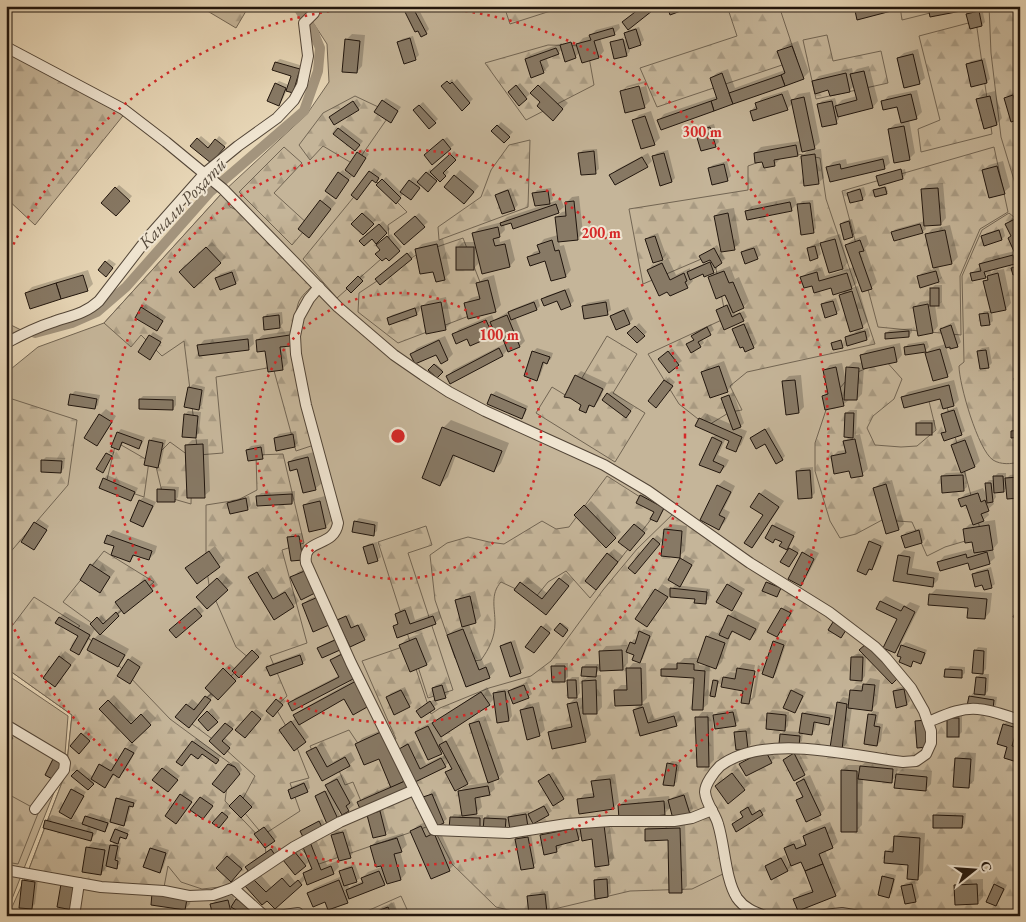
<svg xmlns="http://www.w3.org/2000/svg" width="1026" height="922" font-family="'EB Garamond',serif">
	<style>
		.grass { fill: #c5b599; stroke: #726553 }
		.forest { fill: url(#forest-firs); stroke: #726553 }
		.garden { fill: url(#garden-dots); stroke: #726553 }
		.shadow { fill: #0003; fill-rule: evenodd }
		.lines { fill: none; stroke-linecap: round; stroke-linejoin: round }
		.canal { stroke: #a3947d; stroke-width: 10 }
		.building { fill: #877965; stroke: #20150d }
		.street-casing { stroke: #524537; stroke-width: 12 }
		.street { stroke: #efe4d0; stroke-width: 10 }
		.ring { fill: none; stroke: #d62828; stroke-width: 2.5; stroke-dasharray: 2.5 5 }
		.labels { text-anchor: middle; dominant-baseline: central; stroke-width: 4; stroke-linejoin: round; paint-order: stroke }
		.water-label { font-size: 18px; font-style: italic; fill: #54483a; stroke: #efe4d0 }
		.centre { fill: #d62828; stroke: #efe4d0; stroke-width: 2.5 }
		.ring-label { font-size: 15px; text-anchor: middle; font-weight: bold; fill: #d62828; stroke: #efe4d0; stroke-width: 4; stroke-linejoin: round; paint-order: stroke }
	</style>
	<defs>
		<pattern id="forest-firs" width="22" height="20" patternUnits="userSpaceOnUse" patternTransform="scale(1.25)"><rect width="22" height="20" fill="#c5b599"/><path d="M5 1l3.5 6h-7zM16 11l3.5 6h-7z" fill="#a99b83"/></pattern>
		<pattern id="garden-dots" width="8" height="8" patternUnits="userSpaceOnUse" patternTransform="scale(1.25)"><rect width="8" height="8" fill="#c5b599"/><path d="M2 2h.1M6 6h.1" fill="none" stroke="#a99b83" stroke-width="1.8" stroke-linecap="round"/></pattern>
	</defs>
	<rect width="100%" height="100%" fill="#e7d6b6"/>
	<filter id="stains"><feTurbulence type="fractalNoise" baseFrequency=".004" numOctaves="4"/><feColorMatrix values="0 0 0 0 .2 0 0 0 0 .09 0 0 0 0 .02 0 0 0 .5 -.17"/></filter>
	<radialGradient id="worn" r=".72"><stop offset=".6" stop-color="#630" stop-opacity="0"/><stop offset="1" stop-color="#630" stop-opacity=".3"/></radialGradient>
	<g class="grass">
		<path d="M 319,6 L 1020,6 L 1020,916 L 8,916 L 29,869 L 66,772 L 72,715 L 6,668 L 6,373 L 38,347 L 104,323 L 223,192 L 307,114 L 329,82 L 327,44 L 310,18 Z"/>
		<path d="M 6,674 L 68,716 L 64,767 L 6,914 Z"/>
	</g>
	<g class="forest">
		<path d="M 199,6 L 249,6 L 236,28 Z"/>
		<path d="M 504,6 L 566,6 L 510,24 Z"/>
		<path d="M 727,6 L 779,6 L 797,60 L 657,107 L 640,68 L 737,36 Z"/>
		<path d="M 900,6 L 958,6 L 902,20 Z"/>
		<path d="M 989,6 L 1020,6 L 1020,200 L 1001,137 L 991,53 Z"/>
		<path d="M 976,21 L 992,134 L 921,152 L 918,129 L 940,120 L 919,36 Z"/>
		<path d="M 827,35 L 833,61 L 881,51 L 888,83 L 816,99 L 803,40 Z"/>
		<path d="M 548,45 L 587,46 L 594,85 L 526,120 L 485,63 Z"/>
		<path d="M 6,48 L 126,112 L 35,225 L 6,198 Z"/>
		<path d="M 355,96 L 391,113 L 355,165 L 323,146 L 310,160 L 299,145 L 323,113 Z"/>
		<path d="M 530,140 L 528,207 L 439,240 L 438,227 L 481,197 L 491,170 L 509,145 Z"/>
		<path d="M 284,147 L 302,163 L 274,193 L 309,225 L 292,245 L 239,192 Z"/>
		<path d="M 994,147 L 1008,212 L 980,229 L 960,276 L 961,335 L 878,327 L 842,191 Z"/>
		<path d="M 786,152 L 820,158 L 826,199 L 875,344 L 747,372 L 730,386 L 742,410 L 730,412 L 707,426 L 679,404 L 648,354 L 726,318 L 713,254 L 643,284 L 629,209 L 748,190 L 748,166 Z"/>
		<path d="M 371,176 L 407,212 L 388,225 L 390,251 L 337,298 L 303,259 Z"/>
		<path d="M 223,192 L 230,207 L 254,218 L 268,244 L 293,259 L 297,273 L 315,283 C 310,289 300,296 298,304 C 288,332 311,412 320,443 L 296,451 L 273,367 L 216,377 L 223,453 L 198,455 L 184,341 L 162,356 L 141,335 L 131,347 L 104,323 Z"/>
		<path d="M 1009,213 L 1020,222 L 1020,462 C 1011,464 1001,465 993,460 C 978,450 959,384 959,366 L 964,362 L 962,276 L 982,230 Z"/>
		<path d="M 463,238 L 490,308 L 398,343 L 358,312 L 359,293 L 419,253 Z"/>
		<path d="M 607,336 L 637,354 L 613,393 L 645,413 L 615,462 L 536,413 L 552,387 L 570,398 Z"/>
		<path d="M 885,360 L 902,379 L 894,399 L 873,416 L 867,428 L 875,445 L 901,447 L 917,446 L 936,430 L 928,397 L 943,392 L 982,536 L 945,547 L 927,556 L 912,522 L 882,520 L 856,534 L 840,538 L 830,521 L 815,471 L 815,443 L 829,401 L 851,375 Z"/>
		<path d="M 6,397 L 77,420 L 68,485 L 7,556 Z"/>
		<path d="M 116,442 L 149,461 L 144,497 L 106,484 Z"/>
		<path d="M 170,442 L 192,458 L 191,504 L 163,496 L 154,458 Z"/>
		<path d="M 283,454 L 304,543 L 282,550 L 307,643 L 270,656 L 287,696 L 275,707 L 294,740 L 309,778 L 290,783 L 300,811 L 263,835 L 239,806 L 255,776 L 223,747 L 184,718 L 250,659 L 236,647 L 209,585 L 206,563 L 206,505 L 238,500 L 257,490 L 256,455 Z"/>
		<path d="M 607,476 L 659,509 L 590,598 L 566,571 L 548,582 L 535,598 L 501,582 C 490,594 495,608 495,623 C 495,637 489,649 481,660 L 466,662 L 455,658 L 435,600 L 430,555 L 447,543 L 468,537 L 489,542 L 504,544 L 542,521 L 556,529 L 569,527 Z"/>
		<path d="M 677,510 L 886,652 L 929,720 L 976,709 L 1020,719 L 1020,916 L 864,916 C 835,906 805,918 775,916 C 765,915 754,908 745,904 L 729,871 L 692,889 L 630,891 L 529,915 L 496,907 L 452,864 L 432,825 L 316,865 L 297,844 L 415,791 L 392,742 L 396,739 L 362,661 L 408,645 L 431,714 L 440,708 L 489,688 L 531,676 L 551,661 L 603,590 L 637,549 Z"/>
		<path d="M 426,526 L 432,545 L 408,553 L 453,690 L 428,698 L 378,542 Z"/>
		<path d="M 104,551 L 154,582 L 100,629 L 63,602 Z"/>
		<path d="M 34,597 L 80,626 L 76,629 L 104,650 L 170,719 L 235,767 L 228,778 L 225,801 L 265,843 L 266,855 L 230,886 L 202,889 L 181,882 L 168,866 L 164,887 L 104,887 L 29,869 L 66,772 L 72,715 L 6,668 L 6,634 Z"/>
		<path d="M 349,730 L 361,748 L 379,745 L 400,790 L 363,806 L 353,782 L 345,785 L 338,768 L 323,775 L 310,746 Z"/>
		<path d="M 6,793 L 39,811 L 18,864 L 6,862 Z"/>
		<path d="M 401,896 L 410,916 L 356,916 Z"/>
	</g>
	<path class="garden" d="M 9,324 L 27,333 L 6,342 L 6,325 Z"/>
	<g class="shadow">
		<path d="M 414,6 L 417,6 L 429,29 L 426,33 L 406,12 Z"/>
		<path d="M 982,8 L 985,22 L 982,25 L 968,14 L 971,11 Z"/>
		<path d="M 619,24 L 620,28 L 614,34 L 600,38 L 604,51 L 599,57 L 580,52 L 575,57 L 562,49 L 558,53 L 546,57 L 549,66 L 543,72 L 526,59 L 532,54 L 562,43 L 562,45 L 564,43 L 564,45 L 575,42 L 576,46 L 583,38 L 590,36 L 596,30 Z"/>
		<path d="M 639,27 L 644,40 L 640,44 L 629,47 L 630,51 L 627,55 L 612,43 L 614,40 L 614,43 L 630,39 L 629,37 L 614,40 L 626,37 L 625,33 L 629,30 Z"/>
		<path d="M 352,34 L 365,35 L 362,66 L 357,72 L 346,40 Z"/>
		<path d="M 413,36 L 419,55 L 415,59 L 398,43 L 402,39 Z"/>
		<path d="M 798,41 L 809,72 L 803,78 L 659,120 L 664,114 L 717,96 L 711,78 L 717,73 L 728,69 L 735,88 L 785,70 L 778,52 L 784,46 Z"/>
		<path d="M 918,49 L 925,78 L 919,83 L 898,58 L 904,53 Z"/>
		<path d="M 985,58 L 990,79 L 987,82 L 967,65 L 971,61 Z"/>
		<path d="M 280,59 L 303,66 L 296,88 L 293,92 L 287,90 L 282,101 L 278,104 L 276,84 L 279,81 L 289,85 L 292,75 L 274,69 L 276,62 Z"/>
		<path d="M 869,66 L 878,101 L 873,107 L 839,116 L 839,119 L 836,122 L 819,104 L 822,101 L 835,98 L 837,105 L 842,100 L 857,96 L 854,86 L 850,90 L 831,95 L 829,89 L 813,82 L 819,76 L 852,68 L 853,73 L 857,69 Z"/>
		<path d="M 452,79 L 454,82 L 457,79 L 473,99 L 470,102 L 443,87 Z"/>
		<path d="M 544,81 L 568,103 L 558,114 L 532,93 Z"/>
		<path d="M 645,81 L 650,101 L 644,107 L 622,91 L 627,86 ZM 645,83 L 646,86 L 626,91 L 626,88 Z"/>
		<path d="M 520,83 L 530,94 L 519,104 L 509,92 Z"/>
		<path d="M 788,90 L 792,101 L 798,94 L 810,92 L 820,142 L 812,150 L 821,149 L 824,178 L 818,183 L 802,156 L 810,149 L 801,151 L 798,154 L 779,158 L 780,159 L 774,165 L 764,161 L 755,153 L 761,147 L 801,141 L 793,103 L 787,109 L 751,111 L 762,98 Z"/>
		<path d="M 917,90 L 922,112 L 916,118 L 909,119 L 915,153 L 909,159 L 889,129 L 895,124 L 902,123 L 898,105 L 883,102 L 888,96 Z"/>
		<path d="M 995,91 L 1002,118 L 997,124 L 977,100 L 983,94 Z"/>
		<path d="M 1016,92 L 1020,104 L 1019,118 L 1005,98 L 1009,95 Z"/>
		<path d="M 386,98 L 401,107 L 391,121 L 383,101 Z"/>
		<path d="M 357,99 L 361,105 L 358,109 L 330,117 Z"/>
		<path d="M 423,102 L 438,119 L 430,127 L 414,110 Z"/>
		<path d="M 651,111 L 660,138 L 654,144 L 633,121 L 639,115 Z"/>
		<path d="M 501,122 L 513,132 L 504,141 L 493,131 Z"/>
		<path d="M 714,124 L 719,142 L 715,146 L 696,132 L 700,128 Z"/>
		<path d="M 342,125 L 363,141 L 359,146 L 339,129 Z"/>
		<path d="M 201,136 L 212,145 L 219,136 L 227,143 L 214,158 L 198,139 Z"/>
		<path d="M 447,137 L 454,145 L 450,148 L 429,151 Z"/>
		<path d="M 361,149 L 369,154 L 354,175 L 347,171 L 346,172 L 352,176 L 339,193 L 339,173 L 343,170 L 345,172 Z"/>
		<path d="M 597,149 L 599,169 L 595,172 L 580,153 L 583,150 Z"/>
		<path d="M 668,150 L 675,178 L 672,181 L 653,157 L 657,153 Z"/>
		<path d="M 454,151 L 459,156 L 445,168 L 449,172 L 440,181 L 438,179 L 431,187 L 421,185 L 414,195 L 404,193 L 396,202 L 378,185 L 386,177 L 401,192 L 413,177 L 419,181 L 430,169 L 433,172 Z"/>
		<path d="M 648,153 L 652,161 L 647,166 L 611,176 L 616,170 Z"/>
		<path d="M 888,155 L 890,163 L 884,168 L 831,181 L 828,167 L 833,162 L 846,159 L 847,164 Z"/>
		<path d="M 727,161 L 731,176 L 727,180 L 709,168 L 713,165 Z"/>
		<path d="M 1003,161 L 1010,187 L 1004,192 L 983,170 L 989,165 Z"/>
		<path d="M 374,168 L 382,174 L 376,182 L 372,179 L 353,195 Z"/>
		<path d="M 905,169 L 906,174 L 903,178 L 880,184 L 878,176 L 880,174 L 880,176 Z"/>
		<path d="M 460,170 L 479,186 L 470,197 L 455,176 Z"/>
		<path d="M 943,183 L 946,218 L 941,224 L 925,225 L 926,229 L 922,232 L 892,232 L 896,229 L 925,221 L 922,190 L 928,184 Z"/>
		<path d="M 119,185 L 132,196 L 120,211 L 116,188 Z"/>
		<path d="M 886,186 L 888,192 L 886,193 L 875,190 Z"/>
		<path d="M 864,187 L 866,195 L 863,199 L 851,202 L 849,193 L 852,190 Z"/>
		<path d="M 511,188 L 518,205 L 514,209 L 497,195 L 500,192 Z"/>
		<path d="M 551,188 L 553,199 L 549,203 L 561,199 L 564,207 L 558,212 L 504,224 L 505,230 L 499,236 L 500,242 L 510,239 L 515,260 L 510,266 L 483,273 L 480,262 L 474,268 L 457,248 L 463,242 L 475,242 L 473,234 L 479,228 L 502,222 L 507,217 L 544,205 L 534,193 L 537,190 Z"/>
		<path d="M 327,195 L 336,203 L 314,230 L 299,228 Z"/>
		<path d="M 579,196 L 583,233 L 577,239 L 559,240 L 560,246 L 564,245 L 571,270 L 566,276 L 552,279 L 546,260 L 529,257 L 534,252 L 540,250 L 539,245 L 544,239 L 558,235 L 556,217 L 562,212 L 567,211 L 566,203 L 572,197 Z"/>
		<path d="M 795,197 L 797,204 L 791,210 L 746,212 L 752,206 Z"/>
		<path d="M 813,200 L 816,228 L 813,232 L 799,205 L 802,201 Z"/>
		<path d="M 6,204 L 11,218 L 6,222 Z"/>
		<path d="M 734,208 L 740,243 L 734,248 L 715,216 L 721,210 Z"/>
		<path d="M 366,210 L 376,220 L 362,234 L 353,224 Z"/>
		<path d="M 419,213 L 428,222 L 404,243 L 399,231 Z"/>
		<path d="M 1020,215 L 1020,262 L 1018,259 L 1014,263 L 997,268 L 998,270 L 1004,269 L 1011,303 L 1006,309 L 992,312 L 993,321 L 989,324 L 981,315 L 984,311 L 991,311 L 985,282 L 988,278 L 988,274 L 985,276 L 971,274 L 977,268 L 981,267 L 980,264 L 986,258 L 1015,251 L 1012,235 L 1007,224 L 1012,218 ZM 997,268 L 991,273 L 990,269 Z"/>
		<path d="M 852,219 L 856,233 L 852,236 L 841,224 L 844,221 Z"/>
		<path d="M 383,221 L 390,229 L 376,242 L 372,238 L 361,241 Z"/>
		<path d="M 950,225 L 958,257 L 952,263 L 938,266 L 942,278 L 938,281 L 919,276 L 922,273 L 934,269 L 927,235 L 932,229 Z"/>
		<path d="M 1003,228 L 1005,236 L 1002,239 L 983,237 L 986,233 Z"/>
		<path d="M 658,233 L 666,255 L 662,259 L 646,240 L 650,236 Z"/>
		<path d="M 391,234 L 402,247 L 399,250 L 382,242 Z"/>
		<path d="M 840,234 L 848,262 L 843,268 L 830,271 L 822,243 L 827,238 Z"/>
		<path d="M 866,235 L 869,244 L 865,248 L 877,282 L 871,288 L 857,276 L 855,277 L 857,283 L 851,288 L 858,286 L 868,321 L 862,327 L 841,295 L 846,290 L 832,286 L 812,284 L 802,277 L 808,272 L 822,267 L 825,276 L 854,267 L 846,245 L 852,240 Z"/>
		<path d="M 443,239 L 450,273 L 444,279 L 416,250 L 422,244 Z"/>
		<path d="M 212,242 L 226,257 L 194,287 L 181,272 Z"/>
		<path d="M 819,243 L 821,254 L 818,257 L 808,249 L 812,245 Z"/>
		<path d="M 717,245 L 725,259 L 716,266 L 717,268 L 713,272 L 704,273 L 691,278 L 693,281 L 687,287 L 670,295 L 649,270 L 654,265 L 668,258 L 676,275 L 690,268 L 690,270 L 712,260 L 700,257 Z"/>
		<path d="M 757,245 L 761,255 L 757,258 L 742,252 L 746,249 Z"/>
		<path d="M 411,251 L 414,255 L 411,258 L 380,276 Z"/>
		<path d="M 109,259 L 116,264 L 109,272 L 106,262 Z"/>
		<path d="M 730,266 L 735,279 L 739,277 L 749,301 L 743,307 L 734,311 L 735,314 L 744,311 L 747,317 L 743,320 L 725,328 L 717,310 L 730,303 L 726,293 L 709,278 L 715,272 Z"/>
		<path d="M 235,269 L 239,280 L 236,283 L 217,278 L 220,274 Z"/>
		<path d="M 88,270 L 93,284 L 87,290 L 26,293 L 32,287 Z"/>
		<path d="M 362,274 L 365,277 L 351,291 L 348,288 Z"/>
		<path d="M 494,275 L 501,305 L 495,311 L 466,303 L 471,298 L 481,295 L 478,283 L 484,278 Z"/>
		<path d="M 935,285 L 942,285 L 942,302 L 938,305 L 935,305 L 938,326 L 933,332 L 915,307 L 920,302 L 931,300 L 931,289 Z"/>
		<path d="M 569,288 L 574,301 L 570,305 L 558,299 L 543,300 L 546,296 Z"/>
		<path d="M 446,297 L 451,323 L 445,329 L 423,306 L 428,301 Z"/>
		<path d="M 836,298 L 840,310 L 836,313 L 822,304 L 826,301 Z"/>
		<path d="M 538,299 L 540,306 L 537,309 L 515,317 L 525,341 L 520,346 L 508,349 L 503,355 L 451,382 L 448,376 L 453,370 L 506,343 L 499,328 L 493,335 L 470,344 L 467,338 L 454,335 L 459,329 L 492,315 L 494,320 L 513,309 Z"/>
		<path d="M 609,299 L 611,310 L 607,313 L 583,306 L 587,303 Z"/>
		<path d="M 146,304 L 166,317 L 157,330 L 142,308 Z"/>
		<path d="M 419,306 L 420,310 L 417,314 L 390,323 L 388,318 L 392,315 Z"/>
		<path d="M 628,307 L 633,319 L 629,323 L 617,328 L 612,316 L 615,313 Z"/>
		<path d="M 282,312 L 283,323 L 280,327 L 264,317 L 267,314 Z"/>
		<path d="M 748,322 L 757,343 L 753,347 L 734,330 L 737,326 Z"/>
		<path d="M 954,322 L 961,342 L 957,346 L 946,347 L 953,370 L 947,376 L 926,353 L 932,348 L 946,344 L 941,329 L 945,326 Z"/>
		<path d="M 639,323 L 647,332 L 637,342 L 629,333 Z"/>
		<path d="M 711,324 L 714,330 L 702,339 L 704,343 L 700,346 L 687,344 L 695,339 L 693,336 L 696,332 Z"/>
		<path d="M 868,328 L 870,336 L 867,339 L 846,337 L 850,334 Z"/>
		<path d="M 912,328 L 912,332 L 909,336 L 886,333 L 890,330 Z"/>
		<path d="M 295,330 L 285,345 L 288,363 L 282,369 L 257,340 L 263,335 Z"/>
		<path d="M 153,332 L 163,338 L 153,354 L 150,336 Z"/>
		<path d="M 253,334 L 254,344 L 248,349 L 199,346 L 204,340 Z"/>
		<path d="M 445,336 L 453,354 L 448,359 L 437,353 L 412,354 L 417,348 Z"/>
		<path d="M 927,341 L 929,347 L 925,351 L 905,348 L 908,344 Z"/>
		<path d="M 900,343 L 902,355 L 897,361 L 864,368 L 862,394 L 857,399 L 850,399 L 844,404 L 826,409 L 823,396 L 828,391 L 824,371 L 830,365 L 842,363 L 846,381 L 847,368 L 853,362 L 863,363 L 862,355 L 867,350 Z"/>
		<path d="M 989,347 L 992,363 L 988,367 L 978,351 L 982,348 Z"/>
		<path d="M 537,348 L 553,353 L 551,359 L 547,362 L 545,362 L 540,376 L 537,379 L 533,352 Z"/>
		<path d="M 672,348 L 682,361 L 678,364 L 663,356 Z"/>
		<path d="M 724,361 L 733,385 L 727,391 L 703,372 L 708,367 Z"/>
		<path d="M 436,364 L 443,370 L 437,377 L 430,370 Z"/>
		<path d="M 581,371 L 607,383 L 599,400 L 594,406 L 591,405 L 585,412 L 576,376 Z"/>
		<path d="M 801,375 L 804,407 L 799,412 L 784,381 L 789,376 Z"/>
		<path d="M 669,377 L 675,382 L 659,403 L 649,401 Z"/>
		<path d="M 954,380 L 959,400 L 954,405 L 941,397 L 903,397 L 908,392 Z"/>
		<path d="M 193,384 L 205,387 L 202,405 L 198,408 L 189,388 Z"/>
		<path d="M 75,391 L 100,395 L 98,405 L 95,408 L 71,395 Z"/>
		<path d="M 496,391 L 528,406 L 525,414 L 521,417 L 492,395 Z"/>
		<path d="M 612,391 L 634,407 L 630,412 L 608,394 Z"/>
		<path d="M 733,392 L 744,423 L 739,428 L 747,431 L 741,445 L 735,450 L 731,441 L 726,438 L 718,455 L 729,460 L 726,466 L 720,472 L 701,464 L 713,437 L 716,434 L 700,419 L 705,413 L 733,425 L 723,398 Z"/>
		<path d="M 143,396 L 176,396 L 176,405 L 173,409 L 140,399 Z"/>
		<path d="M 957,407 L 965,431 L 961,434 L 943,434 L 947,429 L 942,415 L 946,411 Z"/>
		<path d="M 106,409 L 116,416 L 102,439 L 97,444 L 86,438 L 100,415 Z"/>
		<path d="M 850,410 L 857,410 L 856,435 L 860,434 L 868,469 L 862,474 L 832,457 L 838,451 L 846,450 L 845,441 L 850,436 L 846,413 Z"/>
		<path d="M 188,411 L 201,412 L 199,433 L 195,437 L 185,415 Z"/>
		<path d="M 451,420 L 509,443 L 501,463 L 494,471 L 456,455 L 448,477 L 440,485 L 423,478 L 444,427 Z"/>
		<path d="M 921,420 L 935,420 L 935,430 L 931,434 L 917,423 Z"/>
		<path d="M 1020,425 L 1020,436 L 1012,431 Z"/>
		<path d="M 769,427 L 785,456 L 782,459 L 765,442 L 752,438 Z"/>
		<path d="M 121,429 L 145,437 L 142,444 L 139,447 L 124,442 L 119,449 L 118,432 Z"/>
		<path d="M 296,431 L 298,443 L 294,446 L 275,438 L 279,434 Z"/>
		<path d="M 971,435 L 980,461 L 975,466 L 952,445 L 958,440 Z"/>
		<path d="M 153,437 L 166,440 L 161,463 L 158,467 L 150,441 Z"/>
		<path d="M 208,439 L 210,491 L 204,496 L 186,446 L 192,440 Z"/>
		<path d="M 264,444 L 265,454 L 262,458 L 247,450 L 251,446 Z"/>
		<path d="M 110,450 L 115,452 L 113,455 L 108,452 Z"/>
		<path d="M 314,452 L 322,483 L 316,488 L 304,491 L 298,467 L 289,462 L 295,457 Z"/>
		<path d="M 46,457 L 65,458 L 64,468 L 61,472 L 43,460 Z"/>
		<path d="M 813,467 L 815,493 L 811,497 L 797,471 L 801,468 Z"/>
		<path d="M 966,472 L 967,487 L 963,490 L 942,476 L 946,473 Z"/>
		<path d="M 998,473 L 1006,473 L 1006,479 L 1010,475 L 1020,474 L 1020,497 L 1007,488 L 1003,491 L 995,492 L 996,497 L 993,501 L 994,504 L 987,510 L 989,515 L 981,522 L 995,520 L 998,543 L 993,549 L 995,558 L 989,563 L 939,562 L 944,556 L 972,549 L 973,553 L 975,553 L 973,540 L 964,529 L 970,524 L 974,523 L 967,504 L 959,500 L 965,494 L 983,488 L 987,496 L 986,484 L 989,480 L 995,480 L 994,477 Z"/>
		<path d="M 107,475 L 138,488 L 134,496 L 131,500 L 104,479 Z"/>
		<path d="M 724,480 L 735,486 L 724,509 L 730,512 L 725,522 L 719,528 L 718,486 Z"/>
		<path d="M 892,480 L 904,524 L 899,529 L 874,489 L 880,483 Z"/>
		<path d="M 162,486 L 179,487 L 178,497 L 175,501 L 158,490 Z"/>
		<path d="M 765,489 L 784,501 L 757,541 L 752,547 L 764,515 L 760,494 Z"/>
		<path d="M 295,491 L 295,500 L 292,503 L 258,496 L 261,493 Z"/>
		<path d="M 644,492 L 667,504 L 657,521 L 655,511 L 641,496 Z"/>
		<path d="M 249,496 L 251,505 L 248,509 L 229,503 L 232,500 Z"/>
		<path d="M 325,496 L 331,521 L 326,527 L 310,531 L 304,506 L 310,500 Z"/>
		<path d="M 144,497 L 156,502 L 146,522 L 143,526 L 131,520 L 140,500 Z"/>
		<path d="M 591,501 L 621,532 L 606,547 L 576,515 Z"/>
		<path d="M 359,518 L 378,522 L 377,531 L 373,534 L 355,522 Z"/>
		<path d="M 39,519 L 49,526 L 37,545 L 23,541 Z"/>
		<path d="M 638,521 L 648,529 L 633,546 L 620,542 Z"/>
		<path d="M 776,522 L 796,532 L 786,549 L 783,542 L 776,538 L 766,538 Z"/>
		<path d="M 670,524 L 687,526 L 685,551 L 679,556 L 665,530 Z"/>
		<path d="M 922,528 L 925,539 L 922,542 L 903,536 L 906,532 Z"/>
		<path d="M 113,530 L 157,546 L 155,553 L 149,559 L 136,554 L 130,561 L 108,536 Z"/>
		<path d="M 302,533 L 306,555 L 302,559 L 289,538 L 292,534 Z"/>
		<path d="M 657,535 L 663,540 L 639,569 L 630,568 Z"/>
		<path d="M 874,538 L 884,542 L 875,565 L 866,573 L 859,571 L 870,541 Z"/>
		<path d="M 377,542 L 381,557 L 377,560 L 364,548 L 368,544 Z"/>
		<path d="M 794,545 L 800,550 L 789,566 L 782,562 Z"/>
		<path d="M 215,546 L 225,560 L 197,582 L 187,568 Z"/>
		<path d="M 808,548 L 819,553 L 806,578 L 800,584 L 803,553 Z"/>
		<path d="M 614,549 L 623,556 L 602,582 L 608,554 Z"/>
		<path d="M 904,550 L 915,552 L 912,568 L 939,573 L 938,580 L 932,586 L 895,580 L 899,555 Z"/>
		<path d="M 685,555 L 695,561 L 680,585 L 670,580 Z"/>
		<path d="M 97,559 L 115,571 L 100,592 L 91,565 Z"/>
		<path d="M 313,565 L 322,585 L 317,591 L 292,578 L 298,572 Z"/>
		<path d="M 263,567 L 279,594 L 290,587 L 299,601 L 293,606 L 274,618 L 250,578 Z"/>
		<path d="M 991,567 L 995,584 L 991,587 L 983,583 L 973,574 L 977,571 Z"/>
		<path d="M 223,573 L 233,583 L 207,607 L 203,592 Z"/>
		<path d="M 565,573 L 574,580 L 546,614 L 516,590 L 527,577 L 548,594 Z"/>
		<path d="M 151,575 L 158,585 L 123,610 L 100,633 L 92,624 L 101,615 L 107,622 L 121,608 L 122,597 Z"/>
		<path d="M 771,579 L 784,584 L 777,596 L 764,590 Z"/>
		<path d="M 731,581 L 745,589 L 732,609 L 728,585 Z"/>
		<path d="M 662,584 L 671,590 L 675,585 L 710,589 L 709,599 L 705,602 L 696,598 L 670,595 L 647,626 L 637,618 Z"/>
		<path d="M 936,589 L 992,593 L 990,612 L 985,618 L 969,607 L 930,595 Z"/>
		<path d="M 475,591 L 481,616 L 476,622 L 469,624 L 484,665 L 491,662 L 495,671 L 489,677 L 467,685 L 448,635 L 454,630 L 463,626 L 457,600 L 462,595 Z"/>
		<path d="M 324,593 L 329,624 L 303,604 L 309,599 Z"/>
		<path d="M 886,596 L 906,606 L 910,602 L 920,606 L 900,646 L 894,652 L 899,619 L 877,608 L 881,601 Z"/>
		<path d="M 199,605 L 204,611 L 176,637 L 174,627 Z"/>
		<path d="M 785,605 L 794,610 L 777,636 L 769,631 Z"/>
		<path d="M 411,606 L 415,620 L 439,611 L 441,618 L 435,623 L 395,626 L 399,622 L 396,614 L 402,609 Z"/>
		<path d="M 734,610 L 760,623 L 756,633 L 750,639 L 734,631 L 729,636 L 730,637 L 722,662 L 716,668 L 710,665 L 708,704 L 702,709 L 695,677 L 662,669 L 668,663 L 678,664 L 684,658 L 700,658 L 707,637 L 712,631 L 720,634 L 729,616 ZM 699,662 L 708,666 L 699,665 Z"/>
		<path d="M 65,612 L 95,629 L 84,648 L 78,654 L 80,636 L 60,617 Z"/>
		<path d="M 349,614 L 355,626 L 362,623 L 368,635 L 364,639 L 350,645 L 339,620 Z"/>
		<path d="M 546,623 L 552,629 L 538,648 L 527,646 Z"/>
		<path d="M 562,623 L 569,628 L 563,635 L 556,630 Z"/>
		<path d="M 644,629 L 653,632 L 643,658 L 640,662 L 636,654 L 628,651 L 628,663 L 622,669 L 599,669 L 596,675 L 601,675 L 602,707 L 597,713 L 586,713 L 591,735 L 585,741 L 549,732 L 555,727 L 573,723 L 569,704 L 577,696 L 568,681 L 572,677 L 579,677 L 580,693 L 575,699 L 584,697 L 583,681 L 588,676 L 583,667 L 586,664 L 601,664 L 601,652 L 606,646 L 627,645 L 628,651 L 631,643 L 634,639 L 637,640 L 640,632 Z"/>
		<path d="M 100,633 L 129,649 L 123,660 L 118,665 L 94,639 Z"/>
		<path d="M 422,633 L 432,659 L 427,664 L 411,671 L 401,645 L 406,639 Z"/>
		<path d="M 339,637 L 343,645 L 318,648 L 322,645 Z"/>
		<path d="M 778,638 L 787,641 L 776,673 L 773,677 L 774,641 Z"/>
		<path d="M 515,640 L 524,668 L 520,672 L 501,647 L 505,643 Z"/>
		<path d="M 906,642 L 927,650 L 924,659 L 920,663 L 914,660 L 910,665 L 903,657 L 899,655 L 902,645 Z"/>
		<path d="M 978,647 L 987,648 L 986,669 L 981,674 L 989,674 L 988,691 L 984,695 L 997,697 L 996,705 L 993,708 L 970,697 L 973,693 L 975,694 L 977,677 L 982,673 L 975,651 Z"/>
		<path d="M 257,648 L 262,653 L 218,699 L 214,695 L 194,720 L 187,705 L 192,699 L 199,705 L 211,692 L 224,669 L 230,664 L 236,669 Z"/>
		<path d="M 348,649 L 360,672 L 351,681 L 361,676 L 345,698 L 299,723 L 309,737 L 294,749 L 284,727 L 296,718 L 295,716 L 301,710 L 350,682 L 349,680 L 290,704 L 295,698 L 340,675 L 332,660 L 338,655 Z"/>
		<path d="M 65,651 L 76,659 L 55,685 L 44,677 Z"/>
		<path d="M 303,652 L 306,660 L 302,663 L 268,667 L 271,664 Z"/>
		<path d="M 856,654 L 865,654 L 866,656 L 865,676 L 862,680 L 852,657 Z"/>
		<path d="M 132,656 L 143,663 L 130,683 L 129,660 Z"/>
		<path d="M 556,663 L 568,663 L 568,677 L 564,680 L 553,667 Z"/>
		<path d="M 633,663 L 646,663 L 647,698 L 640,705 L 649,702 L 654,719 L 679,711 L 682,719 L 676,725 L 641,734 L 635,710 L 641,704 L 615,691 L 621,685 L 628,685 L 628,669 Z"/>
		<path d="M 743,663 L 755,665 L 749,698 L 752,698 L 758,665 L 760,666 L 755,697 L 749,703 L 745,690 L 722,686 L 724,677 L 730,672 L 737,673 L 738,669 Z"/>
		<path d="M 950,666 L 965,667 L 965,673 L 961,677 L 946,670 Z"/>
		<path d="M 870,678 L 880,680 L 877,704 L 871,710 L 852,707 L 847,743 L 842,749 L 838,703 L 843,697 L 850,699 L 851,691 L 857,685 L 864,686 Z"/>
		<path d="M 715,679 L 719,680 L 715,696 L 714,680 Z"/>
		<path d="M 445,682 L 449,693 L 445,697 L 435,700 L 438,704 L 421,717 L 421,708 L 436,698 L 433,688 L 436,685 Z"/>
		<path d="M 527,682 L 532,694 L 528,697 L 509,693 L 512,716 L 509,720 L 494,694 L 498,690 L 508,689 L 509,692 L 513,688 Z"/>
		<path d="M 907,686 L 910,701 L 907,704 L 894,691 L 897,688 Z"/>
		<path d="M 405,687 L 412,703 L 409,706 L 387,697 L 391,693 Z"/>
		<path d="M 487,687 L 494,699 L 489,704 L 441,736 L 444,742 L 452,736 L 473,778 L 467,784 L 447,772 L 452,767 L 449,762 L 445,766 L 416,780 L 414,784 L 359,802 L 364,797 L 391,785 L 379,757 L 357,744 L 362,738 L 389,727 L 399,750 L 406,744 L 414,740 L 426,764 L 446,754 L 443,750 L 441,752 L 416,732 L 422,727 L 434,721 L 435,722 Z"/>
		<path d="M 796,688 L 806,692 L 798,708 L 795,712 L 792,691 Z"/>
		<path d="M 114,695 L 137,719 L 147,709 L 156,718 L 132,742 L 100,709 Z"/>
		<path d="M 281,697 L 286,701 L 276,712 L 268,711 Z"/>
		<path d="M 539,702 L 545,730 L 539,735 L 521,710 L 527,705 Z"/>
		<path d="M 212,708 L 220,718 L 208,729 L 199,720 Z"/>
		<path d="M 256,709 L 264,715 L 248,733 L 253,712 Z"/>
		<path d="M 736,709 L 739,721 L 735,725 L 713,717 L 714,760 L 709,765 L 697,718 L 702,712 L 713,712 L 713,717 L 718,712 Z"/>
		<path d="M 772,710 L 789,712 L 788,726 L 784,730 L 768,714 Z"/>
		<path d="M 807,711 L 833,715 L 832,720 L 828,723 L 817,721 L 815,730 L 812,734 L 803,732 L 802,741 L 798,744 L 781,734 L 784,731 L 800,732 L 803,714 Z"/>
		<path d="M 873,711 L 879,712 L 877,723 L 883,724 L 881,741 L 877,745 L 870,715 Z"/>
		<path d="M 951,715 L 962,715 L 962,732 L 959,735 L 948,736 Z"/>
		<path d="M 485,716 L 504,772 L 498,778 L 493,780 L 495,789 L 489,794 L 480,796 L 482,807 L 477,812 L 471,815 L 483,815 L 483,820 L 488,815 L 510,816 L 513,814 L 529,811 L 530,814 L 547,803 L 552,811 L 548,814 L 530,817 L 531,823 L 528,826 L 510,825 L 505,830 L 485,824 L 480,829 L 451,818 L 454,814 L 463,815 L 459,792 L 465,786 L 489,782 L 470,725 L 476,719 Z"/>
		<path d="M 1010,719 L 1020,722 L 1020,730 L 1017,740 L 1020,741 L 1020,757 L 1016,760 L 1009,746 L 999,743 L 1004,724 Z"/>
		<path d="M 230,720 L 235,725 L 224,737 L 232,744 L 224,753 L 210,741 Z"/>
		<path d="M 750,728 L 751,744 L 748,748 L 735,733 L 739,729 Z"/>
		<path d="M 6,730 L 15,734 L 6,746 Z"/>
		<path d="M 86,731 L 93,737 L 79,752 L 72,746 Z"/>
		<path d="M 196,738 L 221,756 L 216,763 L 202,753 L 192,753 L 182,765 L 178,762 Z"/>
		<path d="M 322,742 L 333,762 L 351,752 L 355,760 L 349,765 L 323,780 L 308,753 Z"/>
		<path d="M 132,743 L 138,747 L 125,771 L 119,776 L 115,774 L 105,786 L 96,781 L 88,789 L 78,771 L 81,767 L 93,777 L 100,765 L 106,759 L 116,766 L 126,749 Z"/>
		<path d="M 769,748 L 775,758 L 771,762 L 741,764 L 745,761 Z"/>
		<path d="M 798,751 L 808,770 L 794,779 L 784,760 Z"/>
		<path d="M 962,752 L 976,753 L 974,781 L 968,786 L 956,758 Z"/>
		<path d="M 233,761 L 239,763 L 242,770 L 227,788 L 229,765 Z"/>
		<path d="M 672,761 L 680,762 L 677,782 L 673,785 L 668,764 Z"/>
		<path d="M 867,761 L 898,764 L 897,774 L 903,768 L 932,771 L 931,784 L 925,790 L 897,776 L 891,781 L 863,779 L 862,825 L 857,830 L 842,771 L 848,765 L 862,765 Z"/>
		<path d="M 166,765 L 180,776 L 171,787 L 163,768 Z"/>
		<path d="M 738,768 L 750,784 L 728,802 L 722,781 Z"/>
		<path d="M 553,772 L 567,795 L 554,804 L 543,778 Z"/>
		<path d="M 342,774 L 355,796 L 351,800 L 354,805 L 348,810 L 338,810 L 340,815 L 337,818 L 316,796 L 329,789 L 327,785 L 332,780 Z"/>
		<path d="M 615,774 L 619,802 L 613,808 L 579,800 L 584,794 L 594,793 L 593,782 L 598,776 Z"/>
		<path d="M 810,775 L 825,809 L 820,814 L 798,800 L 803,795 L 798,783 L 803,778 Z"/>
		<path d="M 308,780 L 310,788 L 307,791 L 289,790 L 293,786 Z"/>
		<path d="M 76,786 L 86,792 L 71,817 L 72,790 Z"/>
		<path d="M 184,791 L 194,798 L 176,822 L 166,816 Z"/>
		<path d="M 435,791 L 447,819 L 443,822 L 425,798 Z"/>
		<path d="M 244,792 L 255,803 L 241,817 L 231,806 Z"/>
		<path d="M 688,792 L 693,809 L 689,813 L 671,807 L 665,813 L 620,817 L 619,806 L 625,800 L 669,796 L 670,800 L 673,797 Z"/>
		<path d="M 204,794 L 215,802 L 206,814 L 192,809 Z"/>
		<path d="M 121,795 L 137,800 L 136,802 L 131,806 L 127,821 L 123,824 L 110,821 L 108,827 L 105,830 L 98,828 L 96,834 L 90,839 L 45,827 L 47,820 L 52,815 L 84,823 L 86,816 L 90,813 L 112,820 L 118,799 Z"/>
		<path d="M 752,804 L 756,812 L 764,807 L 766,811 L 737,830 L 733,824 L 744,816 L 741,812 Z"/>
		<path d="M 226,809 L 231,813 L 222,823 L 223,813 Z"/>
		<path d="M 383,809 L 389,830 L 385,834 L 368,815 Z"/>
		<path d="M 938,812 L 966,813 L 965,823 L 962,827 L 934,816 Z"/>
		<path d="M 322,819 L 325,824 L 322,828 L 302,832 Z"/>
		<path d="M 609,820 L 614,858 L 608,864 L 593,838 L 583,835 L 578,839 L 561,843 L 562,846 L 556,851 L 541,836 L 547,830 Z"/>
		<path d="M 427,821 L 439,829 L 455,864 L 449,870 L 411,832 L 417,826 Z"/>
		<path d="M 830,822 L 838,842 L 832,847 L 825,850 L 841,889 L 835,895 L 795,900 L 800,894 L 813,889 L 802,861 L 790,865 L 791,867 L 787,870 L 766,866 L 785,855 L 789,864 L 791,864 L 785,848 L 791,842 L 800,839 L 802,844 L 807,843 L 804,836 L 810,830 Z"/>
		<path d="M 652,823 L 685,823 L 687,886 L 681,892 L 669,839 L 646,829 Z"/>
		<path d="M 268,824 L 277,837 L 274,840 L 259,831 Z"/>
		<path d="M 119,826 L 130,830 L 125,838 L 122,837 L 118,842 L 121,843 L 118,857 L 121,858 L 120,864 L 116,867 L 107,865 L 106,868 L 101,874 L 87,848 L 93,842 L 112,845 L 115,842 L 116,830 Z"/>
		<path d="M 346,829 L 353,853 L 350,857 L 332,835 L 336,832 Z"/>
		<path d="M 901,831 L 925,833 L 923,873 L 917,879 L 909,864 L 886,852 L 892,846 L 895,847 L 895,837 Z"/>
		<path d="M 403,833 L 407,845 L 400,851 L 406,873 L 401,879 L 388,883 L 387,881 L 384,884 L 352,896 L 347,902 L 325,900 L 309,894 L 314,888 L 342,876 L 341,871 L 344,868 L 355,864 L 360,878 L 356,881 L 348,884 L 349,888 L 353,885 L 363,881 L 362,878 L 368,872 L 387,865 L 371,846 L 377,841 Z"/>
		<path d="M 531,834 L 536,863 L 533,866 L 517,840 L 520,836 Z"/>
		<path d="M 315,837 L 327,865 L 337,861 L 339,867 L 334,872 L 308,883 L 306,879 L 275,907 L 267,899 L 247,886 L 260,874 L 272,888 L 288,873 L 296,883 L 312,867 L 303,845 Z"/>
		<path d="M 154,845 L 169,850 L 163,868 L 159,871 L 151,848 Z"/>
		<path d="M 275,846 L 278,851 L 275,854 L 250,863 Z"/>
		<path d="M 298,848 L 309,862 L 296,873 L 285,860 Z"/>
		<path d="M 232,853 L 245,865 L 231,880 L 218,868 Z"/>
		<path d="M 886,873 L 896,875 L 892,893 L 889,896 L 883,877 Z"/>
		<path d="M 610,876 L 611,893 L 608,896 L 595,881 L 598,877 Z"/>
		<path d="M 27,877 L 38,879 L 35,904 L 31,908 L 23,881 Z"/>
		<path d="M 983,879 L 983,897 L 978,903 L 955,886 L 961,880 Z"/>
		<path d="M 915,881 L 919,897 L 916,901 L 902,886 L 906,883 Z"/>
		<path d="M 998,881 L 1007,885 L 999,901 L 996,905 L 995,885 Z"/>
		<path d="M 548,891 L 550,908 L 547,912 L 528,897 L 531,893 Z"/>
		<path d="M 192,893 L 190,904 L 185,909 L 152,904 Z"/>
		<path d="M 233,895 L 235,902 L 240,896 L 253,904 L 237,909 L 238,916 L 214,916 L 212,904 L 217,899 Z"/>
		<path d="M 394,902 L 399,916 L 378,916 L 377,912 L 382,907 Z"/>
		<path d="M 28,912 L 36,914 L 35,916 L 25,916 Z"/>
	</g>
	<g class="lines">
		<path class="canal" d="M 35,333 L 72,323 L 97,312 L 126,287 L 210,192 L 304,111 L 318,71 L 320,48 L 313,31 L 299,9 L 295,6"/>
	</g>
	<g class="building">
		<path d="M 643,6 L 657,7 L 628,30 L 622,22 Z"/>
		<path d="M 667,6 L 685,6 L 686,9 L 670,15 Z"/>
		<path d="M 854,6 L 898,6 L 899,9 L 857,20 Z"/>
		<path d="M 932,6 L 981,6 L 982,7 L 930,17 L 928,7 Z"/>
		<path d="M 413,8 L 427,34 L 421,37 L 418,31 L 415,32 L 405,12 Z"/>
		<path d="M 979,11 L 982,26 L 970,29 L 966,14 Z"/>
		<path d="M 613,28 L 615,35 L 594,41 L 599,58 L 582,63 L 576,44 L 591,40 L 589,35 Z"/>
		<path d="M 636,29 L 641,45 L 629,49 L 624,33 Z"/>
		<path d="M 410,38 L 416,60 L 404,64 L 397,42 Z"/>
		<path d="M 345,39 L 360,41 L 357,73 L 342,72 Z"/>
		<path d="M 623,39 L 627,56 L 614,59 L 610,42 Z"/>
		<path d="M 571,42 L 576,58 L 565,62 L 560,45 Z"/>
		<path d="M 792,46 L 804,79 L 785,86 L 781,75 L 785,73 L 777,51 Z"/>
		<path d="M 556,48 L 559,54 L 540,61 L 544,73 L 531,78 L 525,59 Z"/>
		<path d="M 913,54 L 920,84 L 904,88 L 897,58 Z"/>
		<path d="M 982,60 L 987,83 L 971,87 L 966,64 Z"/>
		<path d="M 275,62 L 300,69 L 293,93 L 286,91 L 291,76 L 272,70 Z"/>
		<path d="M 864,71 L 873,108 L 838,117 L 835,106 L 857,100 L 850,74 Z"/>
		<path d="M 722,73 L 733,104 L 714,111 L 711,101 L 717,99 L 710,78 Z"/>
		<path d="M 846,73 L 850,92 L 830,96 L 828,90 L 815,94 L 812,81 Z"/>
		<path d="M 781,75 L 785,86 L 733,104 L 729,93 Z"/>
		<path d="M 447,81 L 450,84 L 452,82 L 470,103 L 462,111 L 441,86 Z"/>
		<path d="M 275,83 L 286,88 L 279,106 L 267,101 Z"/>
		<path d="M 516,85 L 527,99 L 519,106 L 508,92 Z"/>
		<path d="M 538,85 L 563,109 L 553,121 L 537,106 L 540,102 L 530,93 Z"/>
		<path d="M 639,86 L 645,108 L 625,113 L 620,91 Z"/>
		<path d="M 782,94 L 788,110 L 753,121 L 750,111 L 757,109 L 755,103 Z"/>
		<path d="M 911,94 L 917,119 L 901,123 L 897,107 L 883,110 L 881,101 Z"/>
		<path d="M 1013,95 L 1020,119 L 1011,122 L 1004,98 Z"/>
		<path d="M 990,96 L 997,125 L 984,129 L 976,99 Z"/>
		<path d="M 804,97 L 815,149 L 802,152 L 791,100 Z"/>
		<path d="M 382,100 L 398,111 L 391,123 L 374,112 Z"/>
		<path d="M 353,101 L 359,110 L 334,125 L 329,117 Z"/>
		<path d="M 711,101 L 714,111 L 661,130 L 657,120 Z"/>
		<path d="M 832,101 L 837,124 L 822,127 L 817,104 Z"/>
		<path d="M 419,105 L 436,123 L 429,129 L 413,110 Z"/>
		<path d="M 645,116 L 655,145 L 641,149 L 632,120 Z"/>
		<path d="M 497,125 L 510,137 L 504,143 L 491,131 Z"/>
		<path d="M 904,126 L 910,160 L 894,163 L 888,129 Z"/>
		<path d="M 710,127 L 716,147 L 701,151 L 695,131 Z"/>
		<path d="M 338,128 L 360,145 L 355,151 L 333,134 Z"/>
		<path d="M 197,138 L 208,148 L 215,139 L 225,147 L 211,163 L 190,146 Z"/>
		<path d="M 443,139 L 451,149 L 432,165 L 424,155 Z"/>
		<path d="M 796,145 L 798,156 L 774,160 L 775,166 L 764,168 L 762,162 L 755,163 L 754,153 Z"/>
		<path d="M 594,151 L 596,174 L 581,175 L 578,153 Z"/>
		<path d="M 357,152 L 366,158 L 354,177 L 345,170 Z"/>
		<path d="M 664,153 L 672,182 L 660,186 L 652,156 Z"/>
		<path d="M 450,154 L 456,160 L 443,173 L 446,176 L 440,182 L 430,172 Z"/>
		<path d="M 815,154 L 819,184 L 804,186 L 801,156 Z"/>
		<path d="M 642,157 L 648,167 L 615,185 L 609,175 Z"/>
		<path d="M 883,159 L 885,169 L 830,182 L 826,167 L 840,164 L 841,169 Z"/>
		<path d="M 724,164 L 728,181 L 712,185 L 708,168 Z"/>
		<path d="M 997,166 L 1005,194 L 989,198 L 982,170 Z"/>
		<path d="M 901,169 L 903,179 L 879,186 L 876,176 Z"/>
		<path d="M 369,171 L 379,178 L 376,183 L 372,180 L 357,200 L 351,195 Z"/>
		<path d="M 338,172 L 349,180 L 336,199 L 325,191 Z"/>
		<path d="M 426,172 L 437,181 L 428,192 L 417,182 Z"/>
		<path d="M 454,175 L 474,192 L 464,204 L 444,187 Z"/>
		<path d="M 382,179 L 401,198 L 396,204 L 376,185 Z"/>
		<path d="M 409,180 L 420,188 L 411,200 L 400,192 Z"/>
		<path d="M 115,187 L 130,201 L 116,216 L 101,203 Z"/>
		<path d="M 885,187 L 887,194 L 875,197 L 873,190 Z"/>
		<path d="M 938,188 L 941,225 L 924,226 L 921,189 Z"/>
		<path d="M 1020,188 L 1020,200 L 1019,200 L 1015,190 Z"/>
		<path d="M 860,189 L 863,200 L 850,203 L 847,193 Z"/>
		<path d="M 508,190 L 515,210 L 502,214 L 495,195 Z"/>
		<path d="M 548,191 L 550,204 L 535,206 L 532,193 Z"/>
		<path d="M 320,200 L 331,209 L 309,238 L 298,229 Z"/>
		<path d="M 574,201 L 578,240 L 558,242 L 555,217 L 566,216 L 565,202 Z"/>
		<path d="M 790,202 L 792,211 L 747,220 L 745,211 Z"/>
		<path d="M 810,203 L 814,233 L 801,235 L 797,204 Z"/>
		<path d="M 556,204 L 559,213 L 513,229 L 511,223 L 501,226 L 500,223 Z"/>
		<path d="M 362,213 L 374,224 L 363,235 L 351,224 Z"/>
		<path d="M 728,213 L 735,250 L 721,252 L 714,216 Z"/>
		<path d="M 415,216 L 425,227 L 404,245 L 394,234 Z"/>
		<path d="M 1017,218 L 1020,225 L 1020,265 L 1008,238 L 1011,236 L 1005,224 Z"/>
		<path d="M 849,221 L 853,237 L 844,240 L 840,224 Z"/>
		<path d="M 379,224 L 387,233 L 376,244 L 372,239 L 364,246 L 359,241 Z"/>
		<path d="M 920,224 L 923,233 L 894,241 L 891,232 Z"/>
		<path d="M 498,227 L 500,237 L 493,239 L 495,246 L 505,244 L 510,267 L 482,274 L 472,233 Z"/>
		<path d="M 945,230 L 952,264 L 933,268 L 925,234 Z"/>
		<path d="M 999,230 L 1002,240 L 984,246 L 981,236 Z"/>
		<path d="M 387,236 L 400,251 L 389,261 L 386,258 L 382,261 L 375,254 L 380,250 L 376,245 Z"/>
		<path d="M 655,236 L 663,260 L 653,263 L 645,239 Z"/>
		<path d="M 835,239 L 843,269 L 829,273 L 820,243 Z"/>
		<path d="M 552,240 L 555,251 L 559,250 L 566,277 L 551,281 L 545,261 L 530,266 L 527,257 L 540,253 L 537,245 Z"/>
		<path d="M 860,240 L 864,251 L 859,252 L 872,289 L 862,292 L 845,245 Z"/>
		<path d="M 437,244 L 445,280 L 436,282 L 433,272 L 420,274 L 415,249 Z"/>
		<path d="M 815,246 L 818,258 L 810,261 L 807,248 Z"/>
		<path d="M 206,247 L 221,263 L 194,288 L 179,272 Z"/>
		<rect x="456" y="247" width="18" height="23"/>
		<path d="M 714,248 L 722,263 L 715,268 L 710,260 L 703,263 L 699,256 Z"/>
		<path d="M 754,248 L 758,259 L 745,264 L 741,252 Z"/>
		<path d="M 407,253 L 412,259 L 380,285 L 375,279 Z"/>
		<path d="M 1013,255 L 1015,264 L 984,272 L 986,278 L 972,281 L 970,273 L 981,271 L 979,264 Z"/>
		<path d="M 105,261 L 113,268 L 106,277 L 98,270 Z"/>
		<path d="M 710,262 L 714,273 L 704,277 L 703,274 L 690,280 L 687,272 Z"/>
		<path d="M 662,263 L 670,280 L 684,273 L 687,281 L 685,282 L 688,288 L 670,296 L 667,292 L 659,296 L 647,270 Z"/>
		<path d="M 1020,266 L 1020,273 L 1013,275 L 1011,268 Z"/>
		<path d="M 724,271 L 729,283 L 733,282 L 744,308 L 733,313 L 725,295 L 716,299 L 708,277 Z"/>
		<path d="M 936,271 L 939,282 L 920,288 L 917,276 Z"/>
		<path d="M 232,272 L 236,284 L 220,290 L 215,278 Z"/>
		<path d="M 817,272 L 819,281 L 847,273 L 852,289 L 833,295 L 831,288 L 814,293 L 812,286 L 804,288 L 800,277 Z"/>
		<path d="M 998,273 L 1006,310 L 991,313 L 983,281 L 988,280 L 987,276 Z"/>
		<path d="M 83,275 L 88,291 L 61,299 L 56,283 Z"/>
		<path d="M 358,276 L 363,281 L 351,293 L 346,288 Z"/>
		<path d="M 488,280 L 496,312 L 468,319 L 464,303 L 480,299 L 476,283 Z"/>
		<path d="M 56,283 L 61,299 L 30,309 L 25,293 Z"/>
		<rect x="930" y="288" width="9" height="18"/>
		<path d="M 565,290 L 571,306 L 561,310 L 557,301 L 544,306 L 541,299 Z"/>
		<path d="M 852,291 L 863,328 L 850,332 L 839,295 Z"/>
		<path d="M 833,301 L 837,314 L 825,318 L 821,304 Z"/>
		<path d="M 441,302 L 446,330 L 426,334 L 421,306 Z"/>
		<path d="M 534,302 L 537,310 L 511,320 L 508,312 Z"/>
		<path d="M 606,302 L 608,315 L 584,319 L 582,306 Z"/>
		<path d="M 928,304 L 933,333 L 918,336 L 913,307 Z"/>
		<path d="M 727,305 L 732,317 L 740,313 L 744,321 L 724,330 L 716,310 Z"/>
		<path d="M 141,307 L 163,321 L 157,331 L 135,318 Z"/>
		<path d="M 415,308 L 417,315 L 389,325 L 387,318 Z"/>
		<path d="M 624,310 L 630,324 L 616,330 L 610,316 Z"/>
		<path d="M 988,313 L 990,325 L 981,326 L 979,314 Z"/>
		<path d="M 279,315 L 280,328 L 264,330 L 263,317 Z"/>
		<path d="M 507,315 L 520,347 L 508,352 L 499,329 L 494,331 L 490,322 Z"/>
		<path d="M 486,320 L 493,336 L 470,346 L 467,339 L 456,344 L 452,334 Z"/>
		<path d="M 744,324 L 754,348 L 745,352 L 743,347 L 740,348 L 732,329 Z"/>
		<path d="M 951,325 L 958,347 L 950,349 L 950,347 L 946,348 L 940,329 Z"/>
		<path d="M 635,326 L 645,336 L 637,343 L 627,333 Z"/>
		<path d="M 707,327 L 711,335 L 698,342 L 701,347 L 691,353 L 686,344 L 694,340 L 691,336 Z"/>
		<path d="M 865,331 L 867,340 L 847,346 L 845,337 Z"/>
		<path d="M 909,331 L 909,337 L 885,339 L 885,333 Z"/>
		<path d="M 149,335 L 161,342 L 150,360 L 138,352 Z"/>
		<path d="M 290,335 L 291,346 L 280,347 L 283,370 L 268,372 L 265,351 L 257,352 L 256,340 Z"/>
		<path d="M 248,339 L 249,350 L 199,356 L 197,345 Z"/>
		<path d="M 439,340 L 448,360 L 441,364 L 436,355 L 415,364 L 410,354 Z"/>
		<path d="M 841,340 L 843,348 L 833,350 L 831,343 Z"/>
		<path d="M 924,344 L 926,352 L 905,355 L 904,347 Z"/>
		<path d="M 894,347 L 897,362 L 863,369 L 860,355 Z"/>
		<path d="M 499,348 L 503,356 L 450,384 L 446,376 Z"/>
		<path d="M 940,349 L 948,377 L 933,381 L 925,353 Z"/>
		<path d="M 986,350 L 989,368 L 980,369 L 977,351 Z"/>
		<path d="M 532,351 L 550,357 L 547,364 L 543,362 L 537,381 L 524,376 Z"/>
		<path d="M 668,351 L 679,365 L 669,373 L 658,359 Z"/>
		<path d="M 434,364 L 443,372 L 437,378 L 428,370 Z"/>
		<path d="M 719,366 L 728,392 L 710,398 L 701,372 Z"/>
		<path d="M 836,367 L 844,406 L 825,410 L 822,396 L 828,394 L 823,370 Z"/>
		<path d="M 846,367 L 859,368 L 857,400 L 844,400 Z"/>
		<path d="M 575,375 L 603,389 L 594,407 L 589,405 L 586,413 L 579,410 L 581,405 L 570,398 L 564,397 Z"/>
		<path d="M 1020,377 L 1020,424 L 1014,378 Z"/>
		<path d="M 664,380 L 673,386 L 656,408 L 648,401 Z"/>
		<path d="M 795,380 L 799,413 L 786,415 L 782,381 Z"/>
		<path d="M 949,385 L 954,406 L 943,409 L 940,399 L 904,408 L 901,397 Z"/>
		<path d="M 188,387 L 202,390 L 199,410 L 184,407 Z"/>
		<path d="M 607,393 L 631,411 L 626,418 L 602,400 Z"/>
		<path d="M 70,394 L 97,399 L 95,409 L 68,405 Z"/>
		<path d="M 491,394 L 526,409 L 522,419 L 487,404 Z"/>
		<path d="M 729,395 L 741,427 L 733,430 L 721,398 Z"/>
		<path d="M 139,399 L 173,400 L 173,410 L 139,409 Z"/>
		<path d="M 954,410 L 962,435 L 944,441 L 941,433 L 946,432 L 941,414 Z"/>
		<path d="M 845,413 L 854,413 L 853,438 L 844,437 Z"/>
		<path d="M 99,414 L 112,422 L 97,446 L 84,438 Z"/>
		<path d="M 184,414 L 198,416 L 196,438 L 182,437 Z"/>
		<path d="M 699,418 L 742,437 L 736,452 L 726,448 L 729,441 L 695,426 Z"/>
		<rect x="916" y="423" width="16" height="12"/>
		<path d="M 442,427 L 502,451 L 494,472 L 453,455 L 440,486 L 422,478 Z"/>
		<path d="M 765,429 L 783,460 L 776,464 L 765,444 L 756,449 L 750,438 Z"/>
		<path d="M 1020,430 L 1020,437 L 1011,438 L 1011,431 Z"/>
		<path d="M 117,432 L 142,441 L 139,449 L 122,442 L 119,450 L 111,447 Z"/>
		<path d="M 293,434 L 295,447 L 276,451 L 274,438 Z"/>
		<path d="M 712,437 L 722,442 L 713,461 L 724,466 L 720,473 L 699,465 Z"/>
		<path d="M 855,439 L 863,476 L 851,478 L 849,471 L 834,474 L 831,456 L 846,453 L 843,441 Z"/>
		<path d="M 149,440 L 163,443 L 158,468 L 144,465 Z"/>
		<path d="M 965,440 L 975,467 L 961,473 L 951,445 Z"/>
		<path d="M 203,444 L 205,498 L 187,498 L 185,445 Z"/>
		<path d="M 261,447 L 263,459 L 248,461 L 246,450 Z"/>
		<path d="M 106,453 L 112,456 L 103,473 L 96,469 Z"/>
		<path d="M 308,457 L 316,490 L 303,493 L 297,469 L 290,471 L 288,462 Z"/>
		<path d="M 41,460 L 62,461 L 61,473 L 41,472 Z"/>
		<path d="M 810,470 L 812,498 L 798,499 L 796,471 Z"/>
		<path d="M 963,475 L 964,491 L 942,493 L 941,476 Z"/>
		<path d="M 993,476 L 1003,476 L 1004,492 L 994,493 Z"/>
		<path d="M 1020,477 L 1020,498 L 1007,499 L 1005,478 Z"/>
		<path d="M 103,478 L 135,492 L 131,501 L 99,488 Z"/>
		<path d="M 985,483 L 991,483 L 993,502 L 987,503 Z"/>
		<path d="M 886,484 L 899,530 L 886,534 L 873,488 Z"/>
		<path d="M 717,485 L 731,492 L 719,515 L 725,518 L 719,530 L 700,520 Z"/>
		<path d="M 157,489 L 175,490 L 175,502 L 157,502 Z"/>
		<path d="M 759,493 L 779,507 L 752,548 L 744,543 L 763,515 L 750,507 Z"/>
		<path d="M 978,493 L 981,502 L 985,500 L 989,511 L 981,514 L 984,521 L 973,525 L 966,505 L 961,507 L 958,499 Z"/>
		<path d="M 292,494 L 292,504 L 257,506 L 256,496 Z"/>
		<path d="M 640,495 L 664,508 L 657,522 L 650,519 L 654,512 L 636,503 Z"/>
		<path d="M 246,498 L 248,510 L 230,514 L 227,503 Z"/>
		<path d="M 139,500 L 153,506 L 143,527 L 130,521 Z"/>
		<path d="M 320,501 L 326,528 L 309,532 L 303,505 Z"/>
		<path d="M 584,505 L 616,538 L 606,548 L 574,515 Z"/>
		<path d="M 354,521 L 375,525 L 374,536 L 352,532 Z"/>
		<path d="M 34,522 L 47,530 L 34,550 L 21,542 Z"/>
		<path d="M 634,524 L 645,533 L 630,551 L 618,542 Z"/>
		<path d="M 772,525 L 794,536 L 787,550 L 779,546 L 782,542 L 775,539 L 773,543 L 765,538 Z"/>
		<path d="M 989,525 L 993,550 L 974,553 L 972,542 L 965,543 L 963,529 Z"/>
		<path d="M 664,529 L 682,531 L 680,558 L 661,556 Z"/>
		<path d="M 919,530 L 922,543 L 905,548 L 901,536 Z"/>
		<path d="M 107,535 L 152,551 L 149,560 L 133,555 L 130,562 L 111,555 L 114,546 L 104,543 Z"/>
		<path d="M 299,536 L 303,560 L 291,561 L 287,537 Z"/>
		<path d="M 653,538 L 660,544 L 635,574 L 628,568 Z"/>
		<path d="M 869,541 L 881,546 L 872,570 L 869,569 L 866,575 L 857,571 Z"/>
		<path d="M 373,544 L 378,561 L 368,564 L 363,547 Z"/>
		<path d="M 789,548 L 798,553 L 789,567 L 780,562 Z"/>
		<path d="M 209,551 L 220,567 L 197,584 L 185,568 Z"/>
		<path d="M 802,552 L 814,559 L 801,586 L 788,579 Z"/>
		<path d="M 987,552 L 990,564 L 970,570 L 968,563 L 940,571 L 937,562 L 966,554 L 967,558 Z"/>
		<path d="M 607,553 L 618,562 L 596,590 L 585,581 Z"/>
		<path d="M 898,555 L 910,557 L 907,574 L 934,578 L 933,587 L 893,581 Z"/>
		<path d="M 680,558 L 692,565 L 680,587 L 668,580 Z"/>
		<path d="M 90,564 L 110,577 L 100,593 L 80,580 Z"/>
		<path d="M 307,570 L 317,592 L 301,600 L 290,577 Z"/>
		<path d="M 988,570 L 992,588 L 984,590 L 982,585 L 975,587 L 972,574 Z"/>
		<path d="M 257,572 L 273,599 L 285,592 L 294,607 L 274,620 L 248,577 Z"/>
		<path d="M 217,578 L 228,590 L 207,609 L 196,597 Z"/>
		<path d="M 559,578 L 569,586 L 546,615 L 514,590 L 520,582 L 542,599 Z"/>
		<path d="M 145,580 L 153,591 L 124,614 L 115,602 Z"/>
		<path d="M 766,582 L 781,588 L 777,597 L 762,591 Z"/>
		<path d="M 727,584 L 742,593 L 732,611 L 716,602 Z"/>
		<path d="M 670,588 L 707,592 L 706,604 L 694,603 L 695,599 L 670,597 Z"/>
		<path d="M 655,589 L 668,597 L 647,627 L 635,619 Z"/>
		<path d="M 929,594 L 987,599 L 985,619 L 967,618 L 968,608 L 928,605 Z"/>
		<path d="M 470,596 L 476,623 L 462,627 L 455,600 Z"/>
		<path d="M 318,597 L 329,625 L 313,632 L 302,604 Z"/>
		<path d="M 880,601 L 901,611 L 904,606 L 915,612 L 895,653 L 883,648 L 897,619 L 876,609 Z"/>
		<path d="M 1020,604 L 1020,620 L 1013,617 Z"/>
		<path d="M 195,608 L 202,616 L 176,638 L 169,630 Z"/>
		<path d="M 781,608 L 791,613 L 777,637 L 767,632 Z"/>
		<path d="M 405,610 L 410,624 L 433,616 L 436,624 L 397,638 L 393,626 L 398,624 L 395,614 Z"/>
		<path d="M 116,612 L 119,616 L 100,635 L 90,624 L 97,617 L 103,624 Z"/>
		<path d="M 728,615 L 756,629 L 750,640 L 732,631 L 728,639 L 719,635 Z"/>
		<path d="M 346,616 L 351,628 L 358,625 L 365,640 L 350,647 L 337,620 Z"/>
		<path d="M 59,617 L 90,635 L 79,655 L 70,650 L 78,636 L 55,623 Z"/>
		<path d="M 833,622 L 846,630 L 841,638 L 828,630 Z"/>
		<path d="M 560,623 L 568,630 L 563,637 L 554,630 Z"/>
		<path d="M 541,626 L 550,633 L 534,653 L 525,647 Z"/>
		<path d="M 463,629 L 479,670 L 486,667 L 490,678 L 466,687 L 447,635 Z"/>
		<path d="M 639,631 L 650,636 L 640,663 L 632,660 L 634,655 L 626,652 L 630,642 L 635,644 Z"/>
		<path d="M 706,636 L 725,643 L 716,669 L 697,662 Z"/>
		<path d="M 93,638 L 125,655 L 118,667 L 87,650 Z"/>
		<path d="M 416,638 L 427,665 L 410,672 L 399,645 Z"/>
		<path d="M 335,640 L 340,650 L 322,658 L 317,648 Z"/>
		<path d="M 773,641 L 784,645 L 773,678 L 762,674 Z"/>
		<path d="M 511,642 L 521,673 L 510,677 L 500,646 Z"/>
		<path d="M 1015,642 L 1020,642 L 1020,653 L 1016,653 Z"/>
		<path d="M 866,644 L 898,678 L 892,684 L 859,650 Z"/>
		<path d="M 901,645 L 925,653 L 921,664 L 913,661 L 911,667 L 899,662 L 901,657 L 897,656 Z"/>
		<path d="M 252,650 L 259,657 L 239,678 L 232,671 Z"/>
		<path d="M 622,650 L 623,670 L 600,671 L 599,651 Z"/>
		<path d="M 974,650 L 984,651 L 983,674 L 972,673 Z"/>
		<path d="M 342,654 L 355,678 L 292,711 L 288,703 L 339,677 L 330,660 Z"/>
		<path d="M 300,655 L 303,664 L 270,676 L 266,667 Z"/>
		<path d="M 59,656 L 71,665 L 55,687 L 43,678 Z"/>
		<path d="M 851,657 L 863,657 L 862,681 L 850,680 Z"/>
		<path d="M 128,659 L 140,667 L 130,684 L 117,676 Z"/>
		<path d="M 677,663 L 694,664 L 694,670 L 705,671 L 703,710 L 692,710 L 694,678 L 661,676 L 661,669 L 677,669 Z"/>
		<path d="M 551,666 L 565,666 L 565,682 L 552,682 Z"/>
		<path d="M 582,667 L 597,667 L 596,677 L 581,676 Z"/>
		<path d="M 223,668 L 236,681 L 218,700 L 205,688 Z"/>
		<path d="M 626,668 L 641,668 L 642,705 L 615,706 L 614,690 L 627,690 Z"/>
		<path d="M 737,668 L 755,671 L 749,704 L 741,703 L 743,691 L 721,687 L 723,677 L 735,679 Z"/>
		<path d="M 945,669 L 962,670 L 962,678 L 944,677 Z"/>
		<path d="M 976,677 L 986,678 L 985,695 L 974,694 Z"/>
		<path d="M 567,680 L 576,680 L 577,698 L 568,698 Z"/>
		<path d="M 596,680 L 597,714 L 583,714 L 582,681 Z"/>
		<path d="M 713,680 L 718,681 L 715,697 L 710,696 Z"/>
		<path d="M 356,681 L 369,706 L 353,715 L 344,699 L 299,725 L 293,715 Z"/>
		<path d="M 863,684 L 875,685 L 872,711 L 848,708 L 850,690 L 862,691 Z"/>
		<path d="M 442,685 L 446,698 L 435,701 L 432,688 Z"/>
		<path d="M 524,685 L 529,698 L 513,704 L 508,691 Z"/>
		<path d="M 904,689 L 907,705 L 896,708 L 893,691 Z"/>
		<path d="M 401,690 L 410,707 L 394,715 L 386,697 Z"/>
		<path d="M 791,690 L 803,696 L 795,713 L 783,708 Z"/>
		<path d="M 505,691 L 509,721 L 497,723 L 493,693 Z"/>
		<path d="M 481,692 L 490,705 L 441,737 L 432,723 Z"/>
		<path d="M 205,696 L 211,700 L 189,728 L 175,717 L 186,704 L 194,710 Z"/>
		<path d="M 969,696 L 994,700 L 993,709 L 967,706 Z"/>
		<path d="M 276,699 L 283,705 L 273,717 L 266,711 Z"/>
		<path d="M 108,700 L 131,724 L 141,714 L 151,725 L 132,743 L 99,709 Z"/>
		<path d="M 430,701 L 435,709 L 421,718 L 416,711 Z"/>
		<path d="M 577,702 L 586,742 L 552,749 L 548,732 L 572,727 L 567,704 Z"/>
		<path d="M 837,702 L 847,704 L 842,750 L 830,748 Z"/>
		<path d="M 533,707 L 540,736 L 527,740 L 520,710 Z"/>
		<path d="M 643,707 L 648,723 L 674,716 L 677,726 L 640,736 L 633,710 Z"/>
		<path d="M 207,711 L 218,722 L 208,731 L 198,720 Z"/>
		<path d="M 252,711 L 261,719 L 245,738 L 235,730 Z"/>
		<path d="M 733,712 L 736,726 L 715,729 L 713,715 Z"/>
		<path d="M 767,713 L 786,715 L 785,731 L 766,729 Z"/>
		<path d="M 802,713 L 830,718 L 829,725 L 814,722 L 812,735 L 799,733 Z"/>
		<path d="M 868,714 L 876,715 L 874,726 L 880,727 L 877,746 L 864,744 Z"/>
		<path d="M 695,717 L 708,717 L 709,767 L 697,767 Z"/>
		<rect x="947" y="718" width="12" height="19"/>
		<path d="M 927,720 L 928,747 L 917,748 L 915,721 Z"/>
		<path d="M 291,721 L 306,742 L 294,751 L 279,730 Z"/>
		<path d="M 479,721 L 499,779 L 488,783 L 469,724 Z"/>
		<path d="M 225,723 L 233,729 L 222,741 L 230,748 L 224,755 L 209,741 Z"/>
		<path d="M 1003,724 L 1017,728 L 1012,746 L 1020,748 L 1017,762 L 1004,758 L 1007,747 L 997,744 Z"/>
		<path d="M 428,726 L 442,754 L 428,760 L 415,732 Z"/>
		<path d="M 383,731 L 405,781 L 391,788 L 379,759 L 364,765 L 355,744 Z"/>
		<path d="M 746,731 L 748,749 L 736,750 L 734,732 Z"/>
		<path d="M 6,733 L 13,738 L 6,747 Z"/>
		<path d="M 81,733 L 90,741 L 79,754 L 70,746 Z"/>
		<path d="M 780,734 L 800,736 L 799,746 L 779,744 Z"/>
		<path d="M 192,741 L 219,760 L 216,764 L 202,754 L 198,759 L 191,754 L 182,766 L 176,762 Z"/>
		<path d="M 446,741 L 468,784 L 455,791 L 445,772 L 452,769 L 439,745 Z"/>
		<path d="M 408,744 L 420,769 L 441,758 L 446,767 L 415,782 L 399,749 Z"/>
		<path d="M 316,747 L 327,767 L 345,757 L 350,766 L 322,781 L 306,752 Z"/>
		<path d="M 125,748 L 134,753 L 119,778 L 113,774 L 105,788 L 91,779 L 99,764 L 111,771 Z"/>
		<path d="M 765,750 L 772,763 L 746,776 L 739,764 Z"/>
		<path d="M 794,753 L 805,775 L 794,781 L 783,760 Z"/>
		<path d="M 955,758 L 971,759 L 969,788 L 953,787 Z"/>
		<path d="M 53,759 L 62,763 L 54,780 L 45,775 Z"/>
		<path d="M 667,763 L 677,765 L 674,786 L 663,785 Z"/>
		<path d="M 228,764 L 235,767 L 240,774 L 224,793 L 212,784 Z"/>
		<path d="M 1020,765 L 1020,780 L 1015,779 Z"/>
		<path d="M 860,766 L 893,769 L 892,783 L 858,779 Z"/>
		<path d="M 162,768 L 178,780 L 168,792 L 152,780 Z"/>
		<path d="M 77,770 L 94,784 L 88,790 L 71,776 Z"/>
		<path d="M 841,770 L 857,771 L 857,832 L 841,832 Z"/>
		<path d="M 732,773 L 745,790 L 728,804 L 715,786 Z"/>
		<path d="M 549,774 L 564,799 L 553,806 L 538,781 Z"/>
		<path d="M 896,774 L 927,777 L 926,791 L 894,788 Z"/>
		<path d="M 337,779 L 350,803 L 346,806 L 349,811 L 342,815 L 325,785 Z"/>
		<path d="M 610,779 L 614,809 L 579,814 L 577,799 L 594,797 L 591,781 Z"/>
		<path d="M 804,779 L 821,815 L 806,822 L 796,800 L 803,797 L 796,783 Z"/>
		<path d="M 405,781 L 409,790 L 361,811 L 357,802 Z"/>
		<path d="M 304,783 L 308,792 L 291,799 L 288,790 Z"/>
		<path d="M 488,786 L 490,795 L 475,798 L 477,814 L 462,816 L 458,791 Z"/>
		<path d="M 71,789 L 84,796 L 71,819 L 59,812 Z"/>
		<path d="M 325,791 L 338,819 L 327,824 L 315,796 Z"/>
		<path d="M 180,794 L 192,802 L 176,824 L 165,816 Z"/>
		<path d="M 432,794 L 444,823 L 435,827 L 423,797 Z"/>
		<path d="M 240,795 L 252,807 L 241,818 L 229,806 Z"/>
		<path d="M 684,795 L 690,814 L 673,819 L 668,800 Z"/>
		<path d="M 200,797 L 213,806 L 203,819 L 190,810 Z"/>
		<path d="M 116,798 L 134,803 L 133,807 L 129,806 L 124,826 L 110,822 Z"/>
		<path d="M 664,801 L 665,815 L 619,819 L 618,805 Z"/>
		<path d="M 544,806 L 549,815 L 533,824 L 528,814 Z"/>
		<path d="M 748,807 L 752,815 L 760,810 L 763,815 L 736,832 L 732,824 L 743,817 L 740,812 Z"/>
		<path d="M 380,811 L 386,835 L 373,838 L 367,815 Z"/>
		<path d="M 222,812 L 228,817 L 219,828 L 212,823 Z"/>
		<path d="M 526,814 L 528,827 L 510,830 L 508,817 Z"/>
		<path d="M 933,815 L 963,816 L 962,828 L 933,828 Z"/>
		<path d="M 85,816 L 108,823 L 105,832 L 82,824 Z"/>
		<path d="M 450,817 L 480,818 L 480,830 L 449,829 Z"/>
		<path d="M 484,818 L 506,819 L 505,832 L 483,831 Z"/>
		<path d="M 45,820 L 93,833 L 91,841 L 43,828 Z"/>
		<path d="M 319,821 L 323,829 L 304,839 L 300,831 Z"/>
		<path d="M 604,825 L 609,865 L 595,867 L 592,839 L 582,841 L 580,828 Z"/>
		<path d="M 421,826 L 426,837 L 434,833 L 450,871 L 431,879 L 410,831 Z"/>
		<path d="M 264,827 L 275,841 L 265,848 L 254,834 Z"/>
		<path d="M 825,827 L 833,848 L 819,854 L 823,864 L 805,871 L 801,862 L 791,866 L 784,848 L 794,844 L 796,849 L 806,845 L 803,836 Z"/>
		<path d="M 576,828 L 579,840 L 556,846 L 557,852 L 544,855 L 540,835 Z"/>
		<path d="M 680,828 L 682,893 L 669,893 L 668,840 L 645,841 L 645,829 Z"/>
		<path d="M 115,829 L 128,834 L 126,839 L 120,837 L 118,844 L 110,841 Z"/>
		<path d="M 343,832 L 351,858 L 339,861 L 331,835 Z"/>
		<path d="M 894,836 L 920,838 L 918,880 L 907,879 L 908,865 L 884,863 L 885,851 L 893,852 Z"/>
		<path d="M 528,837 L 534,868 L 521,870 L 515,839 Z"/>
		<path d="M 397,838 L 402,852 L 394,854 L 401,880 L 387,884 L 381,866 L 376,867 L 370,846 Z"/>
		<path d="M 310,842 L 321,870 L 331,866 L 334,874 L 307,885 L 303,873 L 312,869 L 302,845 Z"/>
		<path d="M 110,845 L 118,846 L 115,860 L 118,861 L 117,869 L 106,866 Z"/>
		<path d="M 1017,845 L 1020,845 L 1020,866 L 1016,866 Z"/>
		<path d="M 86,847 L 105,850 L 101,875 L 82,872 Z"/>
		<path d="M 150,848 L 166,853 L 160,873 L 143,867 Z"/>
		<path d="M 271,849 L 275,855 L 250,873 L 245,867 Z"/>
		<path d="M 294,851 L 306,866 L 295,875 L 283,860 Z"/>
		<path d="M 227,856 L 242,869 L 231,882 L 216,868 Z"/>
		<path d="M 781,858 L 788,871 L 771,880 L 765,866 Z"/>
		<path d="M 823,864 L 836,896 L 798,911 L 793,899 L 813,892 L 805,871 Z"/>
		<path d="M 352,867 L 357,882 L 344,886 L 339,871 Z"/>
		<path d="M 379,871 L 385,885 L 349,899 L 346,890 L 363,883 L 361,878 Z"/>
		<path d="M 882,876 L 894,879 L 889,898 L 878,895 Z"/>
		<path d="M 282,878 L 290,887 L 298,880 L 302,885 L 275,909 L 267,901 L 262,905 L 245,886 L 253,879 L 266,892 Z"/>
		<path d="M 607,879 L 608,897 L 595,899 L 594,880 Z"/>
		<path d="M 22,880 L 35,882 L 32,909 L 19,908 Z"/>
		<path d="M 339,880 L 348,903 L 328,910 L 325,902 L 313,907 L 307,893 Z"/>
		<path d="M 61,884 L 76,887 L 72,910 L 57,907 Z"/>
		<path d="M 912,884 L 916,902 L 905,904 L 901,886 Z"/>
		<path d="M 977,884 L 978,904 L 955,905 L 954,885 Z"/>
		<path d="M 994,884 L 1004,889 L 996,906 L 986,902 Z"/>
		<path d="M 152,893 L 187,899 L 185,910 L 151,905 Z"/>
		<path d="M 545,894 L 547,913 L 529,915 L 527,896 Z"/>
		<path d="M 1017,897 L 1020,897 L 1020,916 L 1013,914 Z"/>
		<path d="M 236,899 L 251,908 L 246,916 L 231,907 Z"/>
		<path d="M 228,900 L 232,916 L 213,916 L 210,904 Z"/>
		<path d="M 388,907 L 392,916 L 377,916 L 375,912 Z"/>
	</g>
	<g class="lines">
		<defs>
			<g id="street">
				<path d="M 6,47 L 123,109 L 166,142 L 223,189 L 338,307 L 394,355 L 423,375 L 449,392 L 485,411 L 604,465 L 648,491 L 750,563 L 829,612 L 875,647 L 886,658 L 911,688 L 924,711 L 931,731 L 931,743 L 926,754 L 916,761 L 903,762 C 851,756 765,732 720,766 C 714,772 705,784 705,792 C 706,804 715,813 718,824 C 725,846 725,879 737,898 C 744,908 754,912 765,916"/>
				<path d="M 319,287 L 309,299 L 299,317 L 295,336 L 296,354 L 306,405 L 338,523 C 334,549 302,537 306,563 L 351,663 L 434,830 L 509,833 L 567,824 L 610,821 L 674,821 L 692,818 L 712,810"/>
				<path d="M 6,343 C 21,335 37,327 53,322 C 70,316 85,314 99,301 L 150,235 L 205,173 L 238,146 L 277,118 L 294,100 L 302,85 L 308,56 L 304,23 L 314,13 L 315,6"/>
				<path d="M 928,722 C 943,716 961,707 978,709 C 992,710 1006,716 1020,720"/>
				<path d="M 6,725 L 63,759 L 65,763 L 64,770 L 35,809"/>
				<path d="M 6,870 L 101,887 L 164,891 L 189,896 L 213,895 L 233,888 L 294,847 L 340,822 L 414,790"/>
				<path d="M 233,888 L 262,914 L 266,916"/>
				<path d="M 74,916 L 79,883"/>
				<path d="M 278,916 L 298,913"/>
				<path d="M 816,916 L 842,913 L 859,916"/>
			</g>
		</defs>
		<use href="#street" class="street-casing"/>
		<use href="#street" class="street"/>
	</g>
	<g class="ring">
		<circle cx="398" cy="436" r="143"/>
		<circle cx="398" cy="436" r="287"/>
		<path d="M7 258A430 430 0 0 1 383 6M413 6A430 430 0 1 1 7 614"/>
	</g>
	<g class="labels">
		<g class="water-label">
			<text transform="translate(182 203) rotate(-46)">Канали Роҳатӣ</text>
		</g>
	</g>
	<circle cx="398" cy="436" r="8" class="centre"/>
	<g class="ring-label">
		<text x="702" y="137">300 m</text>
		<text x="601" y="238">200 m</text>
		<text x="499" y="340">100 m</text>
	</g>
	<rect width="1026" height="922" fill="none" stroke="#e7d6b6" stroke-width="25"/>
	<rect x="8" y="8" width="1011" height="907" fill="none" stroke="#20150d" stroke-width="2.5"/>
	<rect x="12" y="12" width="1001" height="897" fill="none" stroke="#20150d"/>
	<g transform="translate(974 870) rotate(73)" stroke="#efe4d0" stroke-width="4" paint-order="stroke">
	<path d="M0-4L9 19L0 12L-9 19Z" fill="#20150d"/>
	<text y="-8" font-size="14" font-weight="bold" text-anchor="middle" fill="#20150d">С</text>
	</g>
	<rect width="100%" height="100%" filter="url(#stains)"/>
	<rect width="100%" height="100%" fill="url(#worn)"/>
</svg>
